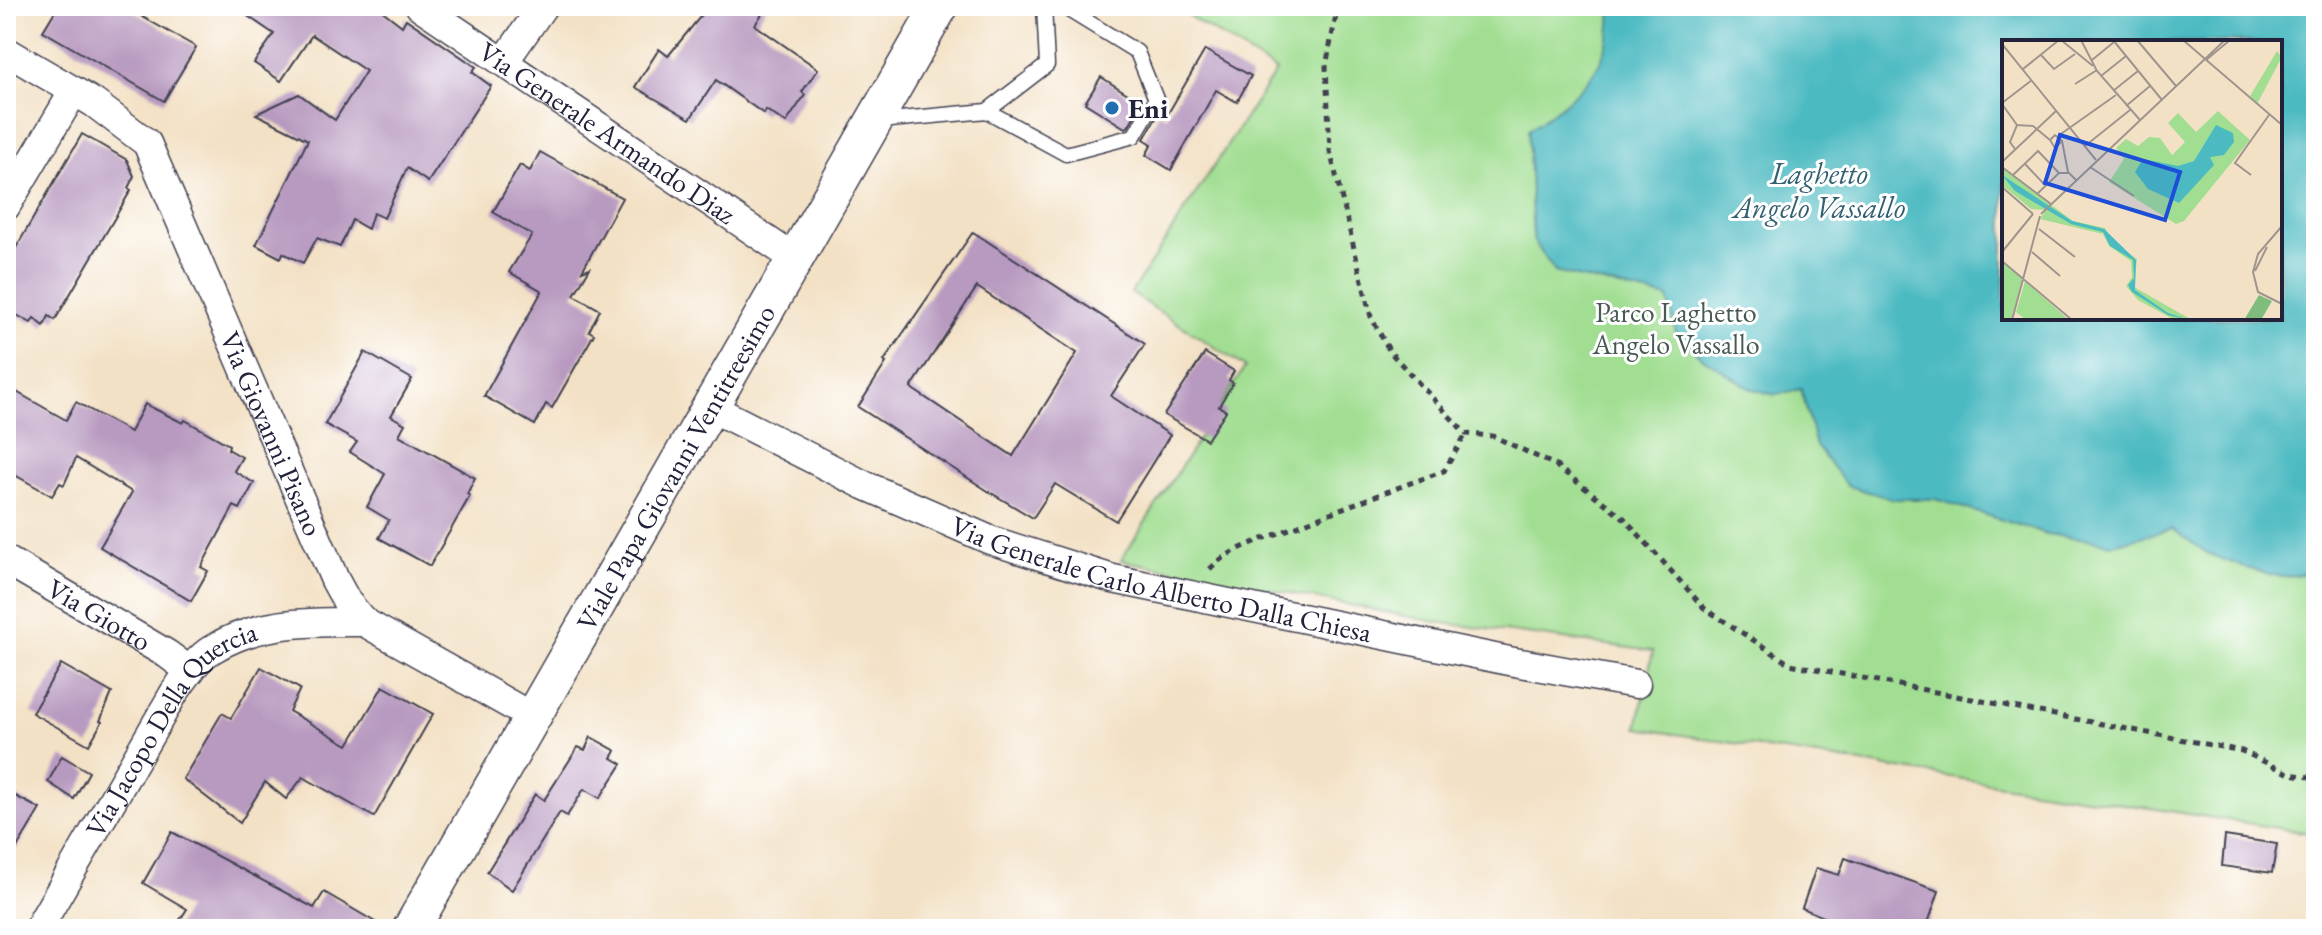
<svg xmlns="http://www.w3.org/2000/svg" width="2322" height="935" font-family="'EB Garamond',serif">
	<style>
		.green { fill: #a1de92; stroke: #628066; stroke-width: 2; fill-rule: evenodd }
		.water { fill: #4bbac1; stroke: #366e7e; stroke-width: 2; fill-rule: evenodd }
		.building { fill: #b89ac0; fill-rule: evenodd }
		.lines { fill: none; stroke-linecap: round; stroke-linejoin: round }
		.service-casing { stroke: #413f50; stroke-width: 17 }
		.minor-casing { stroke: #413f50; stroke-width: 31 }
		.tertiary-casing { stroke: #413f50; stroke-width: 39 }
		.path { stroke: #413f50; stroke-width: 5; stroke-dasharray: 6 6; stroke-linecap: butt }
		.service { stroke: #fff; stroke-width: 14 }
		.minor { stroke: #fff; stroke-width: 28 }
		.tertiary { stroke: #fff; stroke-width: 36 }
		.poi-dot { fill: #1f6fb2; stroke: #fff; stroke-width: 3 }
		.labels { text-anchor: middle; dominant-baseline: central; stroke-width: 6; stroke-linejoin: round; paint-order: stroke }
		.poi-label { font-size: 28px; font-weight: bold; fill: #22223b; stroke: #fff; text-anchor: start }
		.street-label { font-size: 28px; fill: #22223b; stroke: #fff }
		.park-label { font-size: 28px; fill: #485a55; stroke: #fff }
		.water-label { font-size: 30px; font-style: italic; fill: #325f71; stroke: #fff }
		.inset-road { fill: none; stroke: #9f958e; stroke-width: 2 }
		.view { fill: #1d4ed8; fill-opacity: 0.15; stroke: #1d4ed8; stroke-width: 4 }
		.inset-edge { fill: none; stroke: #22223b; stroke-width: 4 }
	</style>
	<rect width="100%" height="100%" fill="#fff"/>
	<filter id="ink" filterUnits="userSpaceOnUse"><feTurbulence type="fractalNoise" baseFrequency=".0125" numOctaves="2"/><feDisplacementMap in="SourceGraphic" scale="16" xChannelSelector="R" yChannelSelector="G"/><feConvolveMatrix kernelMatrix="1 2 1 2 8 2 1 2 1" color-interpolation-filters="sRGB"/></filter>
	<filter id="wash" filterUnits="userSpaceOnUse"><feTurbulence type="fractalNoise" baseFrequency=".006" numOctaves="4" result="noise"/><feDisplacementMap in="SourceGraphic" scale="32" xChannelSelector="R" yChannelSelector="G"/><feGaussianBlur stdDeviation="1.8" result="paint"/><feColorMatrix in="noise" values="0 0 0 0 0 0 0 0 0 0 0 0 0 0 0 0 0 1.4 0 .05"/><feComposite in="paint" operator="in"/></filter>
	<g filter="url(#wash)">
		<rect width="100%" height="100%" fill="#f3e1c5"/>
		<path class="green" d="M 1173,6 L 2316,6 L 2316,834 L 1637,728 L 1653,651 L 1436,622 L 1121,560 L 1245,367 L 1131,293 L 1276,71 ZM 2004,42 L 2280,42 L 2280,318 L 2004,318 Z"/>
		<path class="water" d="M 1610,6 L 2316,6 L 2316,572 L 2282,577 L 2246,568 L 2209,554 L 2172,529 L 2113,544 L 2047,534 L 1935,499 L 1893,499 L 1847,486 L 1816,446 L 1801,389 L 1775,395 L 1749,388 L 1700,356 L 1676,333 L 1668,298 L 1555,272 L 1533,240 L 1528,130 C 1575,97 1615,70 1610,6 ZM 2004,42 L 2280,42 L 2280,318 L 2004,318 Z"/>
		<g id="blocks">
			<g class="building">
				<path d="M 58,6 L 123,6 L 196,47 L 164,101 L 43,31 Z"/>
				<path d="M 233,6 L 376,6 L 402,26 L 406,19 L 476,67 L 472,72 L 491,86 L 428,182 L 407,168 L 384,218 L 373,213 L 368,229 L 352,220 L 340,247 L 317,238 L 303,263 L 283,253 L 281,258 L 256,245 L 308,140 L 256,114 L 299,94 L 335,120 L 366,71 L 312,35 L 281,81 L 254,63 L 274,34 Z"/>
				<path d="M 709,6 L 767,6 L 755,25 L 818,69 L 802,92 L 805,95 L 786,123 L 766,110 L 764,114 L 716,80 L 690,119 L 635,87 L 659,49 L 668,56 Z"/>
				<path d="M 1205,50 L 1251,76 L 1237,102 L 1216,90 L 1171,170 L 1146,155 L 1152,144 L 1144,139 L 1159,113 L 1166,117 Z"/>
				<path d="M 1101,77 L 1142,103 L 1128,127 L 1125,128 L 1085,103 Z"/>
				<path d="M 82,134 L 127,160 L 134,176 L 128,188 L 131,190 L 55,320 L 49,316 L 44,326 L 34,318 L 31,323 L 6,309 L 6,265 Z"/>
				<path d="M 540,152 L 622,198 L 582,271 L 590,268 L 574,295 L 600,310 L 589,331 L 594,334 L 552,408 L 546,404 L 535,425 L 484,396 L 542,291 L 509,272 L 532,235 L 493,212 L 520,165 L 530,171 Z"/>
				<path d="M 973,232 L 1145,344 L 1111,396 L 1170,435 L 1116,521 L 1055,484 L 1033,518 L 988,491 L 858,407 L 886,363 L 884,361 ZM 977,287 L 1077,353 L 1013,456 L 911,388 Z"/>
				<path d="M 365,352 L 412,379 L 391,416 L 405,424 L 399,435 L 475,478 L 467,494 L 470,496 L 430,566 L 379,538 L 389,520 L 367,507 L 385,474 L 350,452 L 357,442 L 325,424 Z"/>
				<path d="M 1205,353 L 1234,371 L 1229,380 L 1233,383 L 1219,406 L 1226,411 L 1207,440 L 1164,415 Z"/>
				<path d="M 6,386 L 66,420 L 76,402 L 130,432 L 145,404 L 183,423 L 185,420 L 229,445 L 228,449 L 242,457 L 234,471 L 254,483 L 240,509 L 234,506 L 201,567 L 208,571 L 191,601 L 100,547 L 132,492 L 76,458 L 64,485 L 60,483 L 52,496 L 6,470 Z"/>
				<path d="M 61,664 L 112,693 L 100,721 L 102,722 L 89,745 L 32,713 Z"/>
				<path d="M 261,667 L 300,689 L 289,711 L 348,745 L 383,686 L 433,714 L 374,817 L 303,777 L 286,799 L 265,782 L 240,823 L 183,779 L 222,713 L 231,718 Z"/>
				<path d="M 591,737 L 616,751 L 612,758 L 622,764 L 600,798 L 584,789 L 567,816 L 560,812 L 512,890 L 487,872 L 535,794 L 544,800 L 578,747 L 585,750 Z"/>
				<path d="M 62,756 L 89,772 L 74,799 L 48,782 Z"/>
				<path d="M 6,791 L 40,809 L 6,866 Z"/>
				<path d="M 172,832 L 314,908 L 324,892 L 387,929 L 174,929 L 187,909 L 143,883 Z"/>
				<path d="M 2225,836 L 2277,844 L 2272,873 L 2222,866 Z"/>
				<path d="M 1845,858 L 1939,891 L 1926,929 L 1820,929 L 1824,917 L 1802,908 L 1816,868 L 1839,875 Z"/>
			</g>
		</g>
	</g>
	<g filter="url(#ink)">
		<use href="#blocks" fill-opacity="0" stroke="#413f50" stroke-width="2"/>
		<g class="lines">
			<defs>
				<g id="service">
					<path d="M 987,111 L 1066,154 L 1134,136 L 1156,99 L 1137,52 L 1062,6"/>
					<path d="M 879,121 L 987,111 L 1047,65 L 1044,6"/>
				</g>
				<g id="minor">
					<path id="s1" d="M 420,6 L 795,259"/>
					<path d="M 6,51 L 74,91 L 6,206"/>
					<path d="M 504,62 L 543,6"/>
					<path id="s2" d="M 74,91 L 94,103 L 147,143 L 335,580 L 347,602 L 364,622 L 532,717"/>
					<path id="s3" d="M 710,407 L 864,485 L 990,540 L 1113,579 L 1509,661 L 1636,684"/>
					<path id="s4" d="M 6,560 L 167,654 L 190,671"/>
					<path id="s5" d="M 38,929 L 174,693 C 185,678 196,659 211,650 C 258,620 311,622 364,622"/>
				</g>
				<g id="tertiary">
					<path id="s6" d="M 411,929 L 940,6"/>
				</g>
			</defs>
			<use href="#service" class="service-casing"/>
			<use href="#minor" class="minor-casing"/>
			<use href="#tertiary" class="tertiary-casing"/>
			<g class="path">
				<path d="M 1338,6 L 1326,66 L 1330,151 L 1371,317 L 1390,352 L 1466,434 L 1493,436 L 1555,465 L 1624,518 L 1704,608 L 1790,664 L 2242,751 L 2290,774 L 2316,778"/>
				<path d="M 1210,569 C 1228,549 1262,540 1287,530 C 1339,509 1391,490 1444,471 L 1466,434"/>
			</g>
			<use href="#service" class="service"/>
			<use href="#minor" class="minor"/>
			<use href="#tertiary" class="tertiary"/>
		</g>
	</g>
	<circle class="poi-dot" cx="1112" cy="108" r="8"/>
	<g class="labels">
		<g class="poi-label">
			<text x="1128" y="108">Eni</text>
		</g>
		<g class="street-label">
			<text stroke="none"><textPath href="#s1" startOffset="226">Via Generale Armando Diaz</textPath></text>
			<text stroke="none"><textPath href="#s2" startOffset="406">Via Giovanni Pisano</textPath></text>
			<text stroke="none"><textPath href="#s6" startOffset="532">Viale Papa Giovanni Ventitreesimo</textPath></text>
			<text stroke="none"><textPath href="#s3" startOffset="486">Via Generale Carlo Alberto Dalla Chiesa</textPath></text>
			<text stroke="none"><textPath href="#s4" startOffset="108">Via Giotto</textPath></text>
			<text stroke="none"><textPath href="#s5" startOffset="244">Via Jacopo Della Quercia</textPath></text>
		</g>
		<g class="park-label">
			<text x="1676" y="312">Parco Laghetto<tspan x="1676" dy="32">Angelo Vassallo</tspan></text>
		</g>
		<g class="water-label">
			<text x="1819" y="173">Laghetto<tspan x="1819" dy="34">Angelo Vassallo</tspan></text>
		</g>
	</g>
	<g transform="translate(2002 40)">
		<rect width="280" height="280" fill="#f3e1c5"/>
		<path d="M 275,11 L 280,17 L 255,64 L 248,56 ZM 216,71 L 248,100 L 182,181 L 174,184 L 107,142 L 122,119 L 114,108 L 124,99 L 136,106 L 147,97 L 158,98 L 170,115 L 183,102 L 166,83 L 176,73 L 194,92 ZM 0,128 L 71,181 L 103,188 L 112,203 L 135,219 L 132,247 L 190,280 L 169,278 L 136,260 L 124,246 L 130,237 L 129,221 L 107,206 L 101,194 L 38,179 L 44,170 L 29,169 L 0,145 ZM 0,222 L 21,238 L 9,280 L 0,280 ZM 23,241 L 67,280 L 24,280 L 14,272 Z" fill="#a1de92"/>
		<path d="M 257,255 L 270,261 L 259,280 L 242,280 Z" fill="#80bd7c"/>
		<path d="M 214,85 L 231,93 L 232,102 L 222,115 L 208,117 L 212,125 L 177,163 L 146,149 L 133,132 L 141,119 L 176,126 L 192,121 ZM 0,135 L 70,181 L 102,189 L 134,220 L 133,250 L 166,273 L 187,280 L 166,275 L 130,252 L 126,245 L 132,238 L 131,220 L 108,206 L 101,192 L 69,184 L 13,151 Z" fill="#4bbac1"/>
		<path class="inset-road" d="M 59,0 L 91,26M 79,0 L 95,31 L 138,80M 111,0 L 160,60M 135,0 L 174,46M 181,0 L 280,85M 0,4 L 94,120M 39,15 L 52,29 L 73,14M 90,20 L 112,2M 204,20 L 228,0M 21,29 L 57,0M 99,36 L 124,16M 73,44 L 95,30M 111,51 L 136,31M 0,63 L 30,40M 0,64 L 15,85M 124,66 L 148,46M 53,95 L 60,101 L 53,108 L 48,100 ZM 56,96 L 114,55M 60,101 L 66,132 L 74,140M 83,106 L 128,70M 13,109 L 8,102 L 15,85 L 31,86 L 48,100M 0,122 L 54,71M 23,124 L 43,145M 0,127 L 49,164M 88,127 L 132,156M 11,135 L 36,111 L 57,133M 249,135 L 233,123 L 267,75M 0,147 L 31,174M 35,154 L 57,133 L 67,133M 39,174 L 223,0M 280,186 L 256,214 L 251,232 L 256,252 L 280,264M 37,189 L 73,217M 0,212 L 31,174M 30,212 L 58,236M 0,221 L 70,280M 253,231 L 265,207M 10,280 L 38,176"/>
		<path class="view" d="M 58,95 L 178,132 L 163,180 L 43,143 Z"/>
		<rect width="280" height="280" class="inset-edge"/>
	</g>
	<rect width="2322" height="935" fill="none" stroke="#fff" stroke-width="32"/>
</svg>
